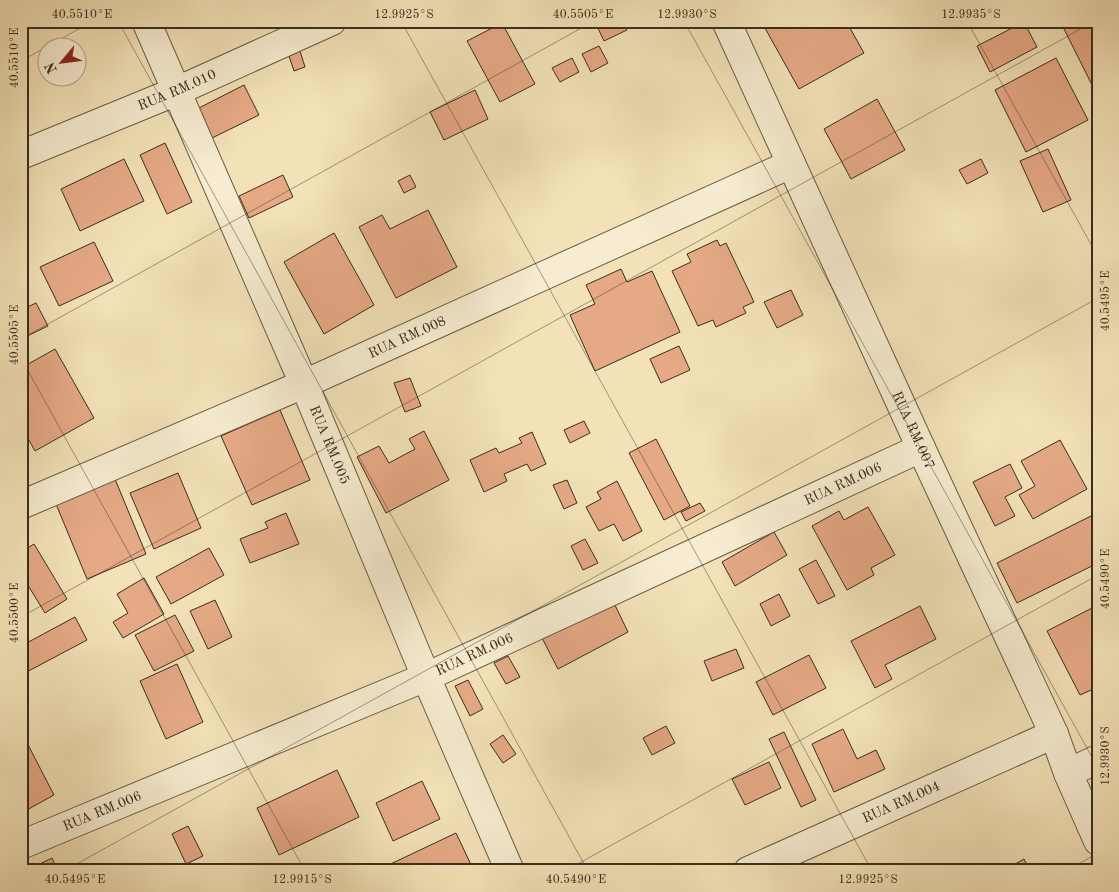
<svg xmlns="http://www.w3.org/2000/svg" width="1119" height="892" font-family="'Old Standard TT',serif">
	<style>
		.building { fill: #e5a986; stroke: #3a2e1d }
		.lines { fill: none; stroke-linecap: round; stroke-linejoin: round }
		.minor-casing { stroke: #685b44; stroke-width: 30 }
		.minor { stroke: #f7ecd1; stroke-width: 28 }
		.ticks { fill: none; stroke: #3a2e1d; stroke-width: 1; stroke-opacity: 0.45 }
		.labels { text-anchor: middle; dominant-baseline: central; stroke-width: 5; stroke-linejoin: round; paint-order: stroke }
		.street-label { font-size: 14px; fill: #3a2e1d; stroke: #f7ecd1 }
		.neatline { fill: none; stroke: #3a2e1d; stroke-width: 2 }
		.ticks-label { font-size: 12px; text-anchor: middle; fill: #3a2e1d }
	</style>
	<rect width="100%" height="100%" fill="#f3e2b8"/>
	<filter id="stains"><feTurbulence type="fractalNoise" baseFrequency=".004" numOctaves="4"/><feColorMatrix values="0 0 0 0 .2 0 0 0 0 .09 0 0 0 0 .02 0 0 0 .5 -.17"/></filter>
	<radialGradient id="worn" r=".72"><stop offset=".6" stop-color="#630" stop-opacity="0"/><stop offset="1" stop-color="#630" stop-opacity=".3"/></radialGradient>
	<g class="building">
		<path d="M 596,21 L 623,21 L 627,30 L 604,41 L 595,22 Z"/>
		<path d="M 761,21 L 846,21 L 864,53 L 799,89 Z"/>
		<path d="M 1060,21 L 1098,21 L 1098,97 Z"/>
		<path d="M 1024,22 L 1037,47 L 990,72 L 977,46 Z"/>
		<path d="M 502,23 L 535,84 L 500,102 L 467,41 Z"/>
		<path d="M 599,46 L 608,63 L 591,72 L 582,54 Z"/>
		<path d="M 300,51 L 305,67 L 294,71 L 289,56 Z"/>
		<path d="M 572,58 L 579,72 L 560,82 L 552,68 Z"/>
		<path d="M 1056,58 L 1088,120 L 1026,152 L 995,90 Z"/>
		<path d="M 244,85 L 259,115 L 212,138 L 197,109 Z"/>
		<path d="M 475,90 L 488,119 L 444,140 L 430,112 Z"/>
		<path d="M 877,99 L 905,150 L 851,179 L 824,129 Z"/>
		<path d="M 165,143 L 192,202 L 167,214 L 140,155 Z"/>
		<path d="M 1048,149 L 1071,200 L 1043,212 L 1020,161 Z"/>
		<path d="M 124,159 L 144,201 L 80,231 L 61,189 Z"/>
		<path d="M 981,159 L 988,173 L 967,184 L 959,170 Z"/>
		<path d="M 283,175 L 293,197 L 249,218 L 239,196 Z"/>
		<path d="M 410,175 L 416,187 L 404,193 L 398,181 Z"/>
		<path d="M 428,210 L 457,267 L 396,298 L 359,227 L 382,215 L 390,229 Z"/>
		<path d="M 334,233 L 374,305 L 324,334 L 284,262 Z"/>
		<path d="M 717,240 L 720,246 L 726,243 L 754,302 L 743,307 L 746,313 L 716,327 L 713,320 L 698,326 L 672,271 L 691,262 L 687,254 Z"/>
		<path d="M 94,242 L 113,281 L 59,306 L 40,267 Z"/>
		<path d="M 621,269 L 627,282 L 652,271 L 680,332 L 595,371 L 570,315 L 595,304 L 586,285 Z"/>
		<path d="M 791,290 L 803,315 L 777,328 L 764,302 Z"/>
		<path d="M 36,303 L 48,326 L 21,339 L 21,310 Z"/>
		<path d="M 679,346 L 690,370 L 661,383 L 650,359 Z"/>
		<path d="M 55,349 L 94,418 L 35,451 L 21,426 L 21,368 Z"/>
		<path d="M 410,378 L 421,406 L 405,412 L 394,383 Z"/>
		<path d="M 280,410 L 310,480 L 252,505 L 221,436 Z"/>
		<path d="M 584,421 L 590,433 L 570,443 L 564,430 Z"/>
		<path d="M 424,431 L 449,480 L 386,513 L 357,457 L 379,446 L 389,463 L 415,449 L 409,439 Z"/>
		<path d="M 532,432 L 546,464 L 531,471 L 527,464 L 504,474 L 507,481 L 484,492 L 470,460 L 496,448 L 499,453 L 522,443 L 519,438 Z"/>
		<path d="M 656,439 L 690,506 L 664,520 L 629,453 Z"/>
		<path d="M 1060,440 L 1087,489 L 1033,519 L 1019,495 L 1035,486 L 1021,461 Z"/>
		<path d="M 1010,464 L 1022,488 L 1005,497 L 1015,516 L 995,526 L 973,482 Z"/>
		<path d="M 178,473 L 201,528 L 154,549 L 130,493 Z"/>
		<path d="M 115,479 L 146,554 L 87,579 L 56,504 Z"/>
		<path d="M 567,480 L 577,503 L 564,509 L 553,485 Z"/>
		<path d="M 617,481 L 642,531 L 623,541 L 614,524 L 599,531 L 586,507 L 601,499 L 597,492 Z"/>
		<path d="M 700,503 L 705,511 L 686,521 L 681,512 Z"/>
		<path d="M 868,507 L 895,555 L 871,568 L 874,575 L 847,590 L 812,526 L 839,511 L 844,520 Z"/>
		<path d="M 286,513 L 299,544 L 250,563 L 240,539 L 268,528 L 265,522 Z"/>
		<path d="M 1097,513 L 1098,563 L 1017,603 L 997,563 Z"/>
		<path d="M 774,532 L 787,555 L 735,586 L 722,562 Z"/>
		<path d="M 585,539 L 598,563 L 583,570 L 571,546 Z"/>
		<path d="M 34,544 L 67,599 L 45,613 L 21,574 L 21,552 Z"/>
		<path d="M 209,548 L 224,575 L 171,604 L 156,577 Z"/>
		<path d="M 816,560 L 835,596 L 818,604 L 799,569 Z"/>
		<path d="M 144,578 L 164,614 L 123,638 L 113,622 L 128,613 L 117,594 Z"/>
		<path d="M 779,594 L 790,616 L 771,626 L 760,604 Z"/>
		<path d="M 215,600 L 232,637 L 208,649 L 190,611 Z"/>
		<path d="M 613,601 L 628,632 L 558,669 L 542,638 Z"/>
		<path d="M 1098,605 L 1098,687 L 1080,695 L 1047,631 Z"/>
		<path d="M 21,606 L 27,619 L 21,622 Z"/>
		<path d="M 920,606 L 936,639 L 885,665 L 892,679 L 875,688 L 851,641 Z"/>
		<path d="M 175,615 L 194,651 L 154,671 L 135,635 Z"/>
		<path d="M 75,617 L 87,640 L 21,675 L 21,646 Z"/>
		<path d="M 736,649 L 744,668 L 712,681 L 704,661 Z"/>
		<path d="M 809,655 L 826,688 L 773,715 L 756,682 Z"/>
		<path d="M 508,656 L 520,677 L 506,684 L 494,663 Z"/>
		<path d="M 177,664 L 203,722 L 166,739 L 140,681 Z"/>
		<path d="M 468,680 L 483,709 L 470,716 L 455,686 Z"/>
		<path d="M 666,726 L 675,743 L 652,755 L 643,738 Z"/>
		<path d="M 843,729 L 857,759 L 876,750 L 885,769 L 834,792 L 812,744 Z"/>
		<path d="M 784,732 L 816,800 L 801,807 L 769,739 Z"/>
		<path d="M 503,735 L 516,754 L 503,763 L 490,744 Z"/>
		<path d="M 24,737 L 54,795 L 25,811 L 21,803 L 21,739 Z"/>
		<path d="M 769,762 L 781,788 L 745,805 L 732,779 Z"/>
		<path d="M 337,770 L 359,817 L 279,855 L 257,808 Z"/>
		<path d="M 422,781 L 440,819 L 393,841 L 376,803 Z"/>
		<path d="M 188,826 L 203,856 L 186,864 L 172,834 Z"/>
		<path d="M 456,833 L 474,871 L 381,871 L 380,869 Z"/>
		<path d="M 52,858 L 58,871 L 25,871 Z"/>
		<path d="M 1024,859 L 1030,871 L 1003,871 Z"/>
	</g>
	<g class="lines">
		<defs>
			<g id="minor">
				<path id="s1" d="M 146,21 L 304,384 L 426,677 L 510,871"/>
				<path id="s2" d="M 726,21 L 921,448 L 1054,734 L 1068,773 L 1098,841"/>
				<path id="s3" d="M 21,155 L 177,91 L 332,21"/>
				<path id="s4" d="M 21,505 L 304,384 L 791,164"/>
				<path d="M 1068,773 L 1098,759"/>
				<path id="s5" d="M 21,845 L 426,677 L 921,448"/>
				<path id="s6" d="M 748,871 L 1054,734"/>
			</g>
		</defs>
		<use href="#minor" class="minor-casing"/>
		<use href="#minor" class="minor"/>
	</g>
	<path class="ticks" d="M 118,21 L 588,871M 401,21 L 872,871M 684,21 L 1098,768M 967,21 L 1098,257M 21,61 L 93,21M 21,339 L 594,21M 21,358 L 305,871M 21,617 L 1095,21M 21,869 L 22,871M 64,871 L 1098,298M 565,871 L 1098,575M 1066,871 L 1098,853"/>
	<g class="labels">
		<g class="street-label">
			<text stroke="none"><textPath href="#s3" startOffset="169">RUA RM.010</textPath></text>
			<text stroke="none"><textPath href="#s4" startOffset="421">RUA RM.008</textPath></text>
			<text stroke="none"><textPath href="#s2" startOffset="450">RUA RM.007</textPath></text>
			<text stroke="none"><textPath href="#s1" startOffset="462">RUA RM.005</textPath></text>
			<text stroke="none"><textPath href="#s5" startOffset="898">RUA RM.006</textPath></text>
			<text stroke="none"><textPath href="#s5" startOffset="492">RUA RM.006</textPath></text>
			<text stroke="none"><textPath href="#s6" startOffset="168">RUA RM.004</textPath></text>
			<text stroke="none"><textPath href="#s5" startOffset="88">RUA RM.006</textPath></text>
		</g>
	</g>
	<rect width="1119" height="892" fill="none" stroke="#f3e2b8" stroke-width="55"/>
	<g transform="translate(62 62) rotate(241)"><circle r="24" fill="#f7ecd1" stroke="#aba089"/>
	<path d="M0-4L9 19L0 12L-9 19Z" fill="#8f2418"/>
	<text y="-8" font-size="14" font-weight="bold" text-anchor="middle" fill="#3a2e1d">N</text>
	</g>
	<rect x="28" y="28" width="1064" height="836" class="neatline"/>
	<g class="ticks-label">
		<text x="82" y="18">40.5510°E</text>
		<text x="404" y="18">12.9925°S</text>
		<text x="583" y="18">40.5505°E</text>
		<text x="687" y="18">12.9930°S</text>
		<text x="971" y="18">12.9935°S</text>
		<text transform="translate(14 58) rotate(-90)" y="4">40.5510°E</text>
		<text transform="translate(1105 301) rotate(-90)" y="4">40.5495°E</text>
		<text transform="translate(14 335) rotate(-90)" y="4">40.5505°E</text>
		<text transform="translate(1105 579) rotate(-90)" y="4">40.5490°E</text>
		<text transform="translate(14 613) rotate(-90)" y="4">40.5500°E</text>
		<text transform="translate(1105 756) rotate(-90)" y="4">12.9930°S</text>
		<text x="75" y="883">40.5495°E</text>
		<text x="302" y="883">12.9915°S</text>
		<text x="576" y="883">40.5490°E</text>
		<text x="868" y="883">12.9925°S</text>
	</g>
	<rect width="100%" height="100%" filter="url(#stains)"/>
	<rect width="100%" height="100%" fill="url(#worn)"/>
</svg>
